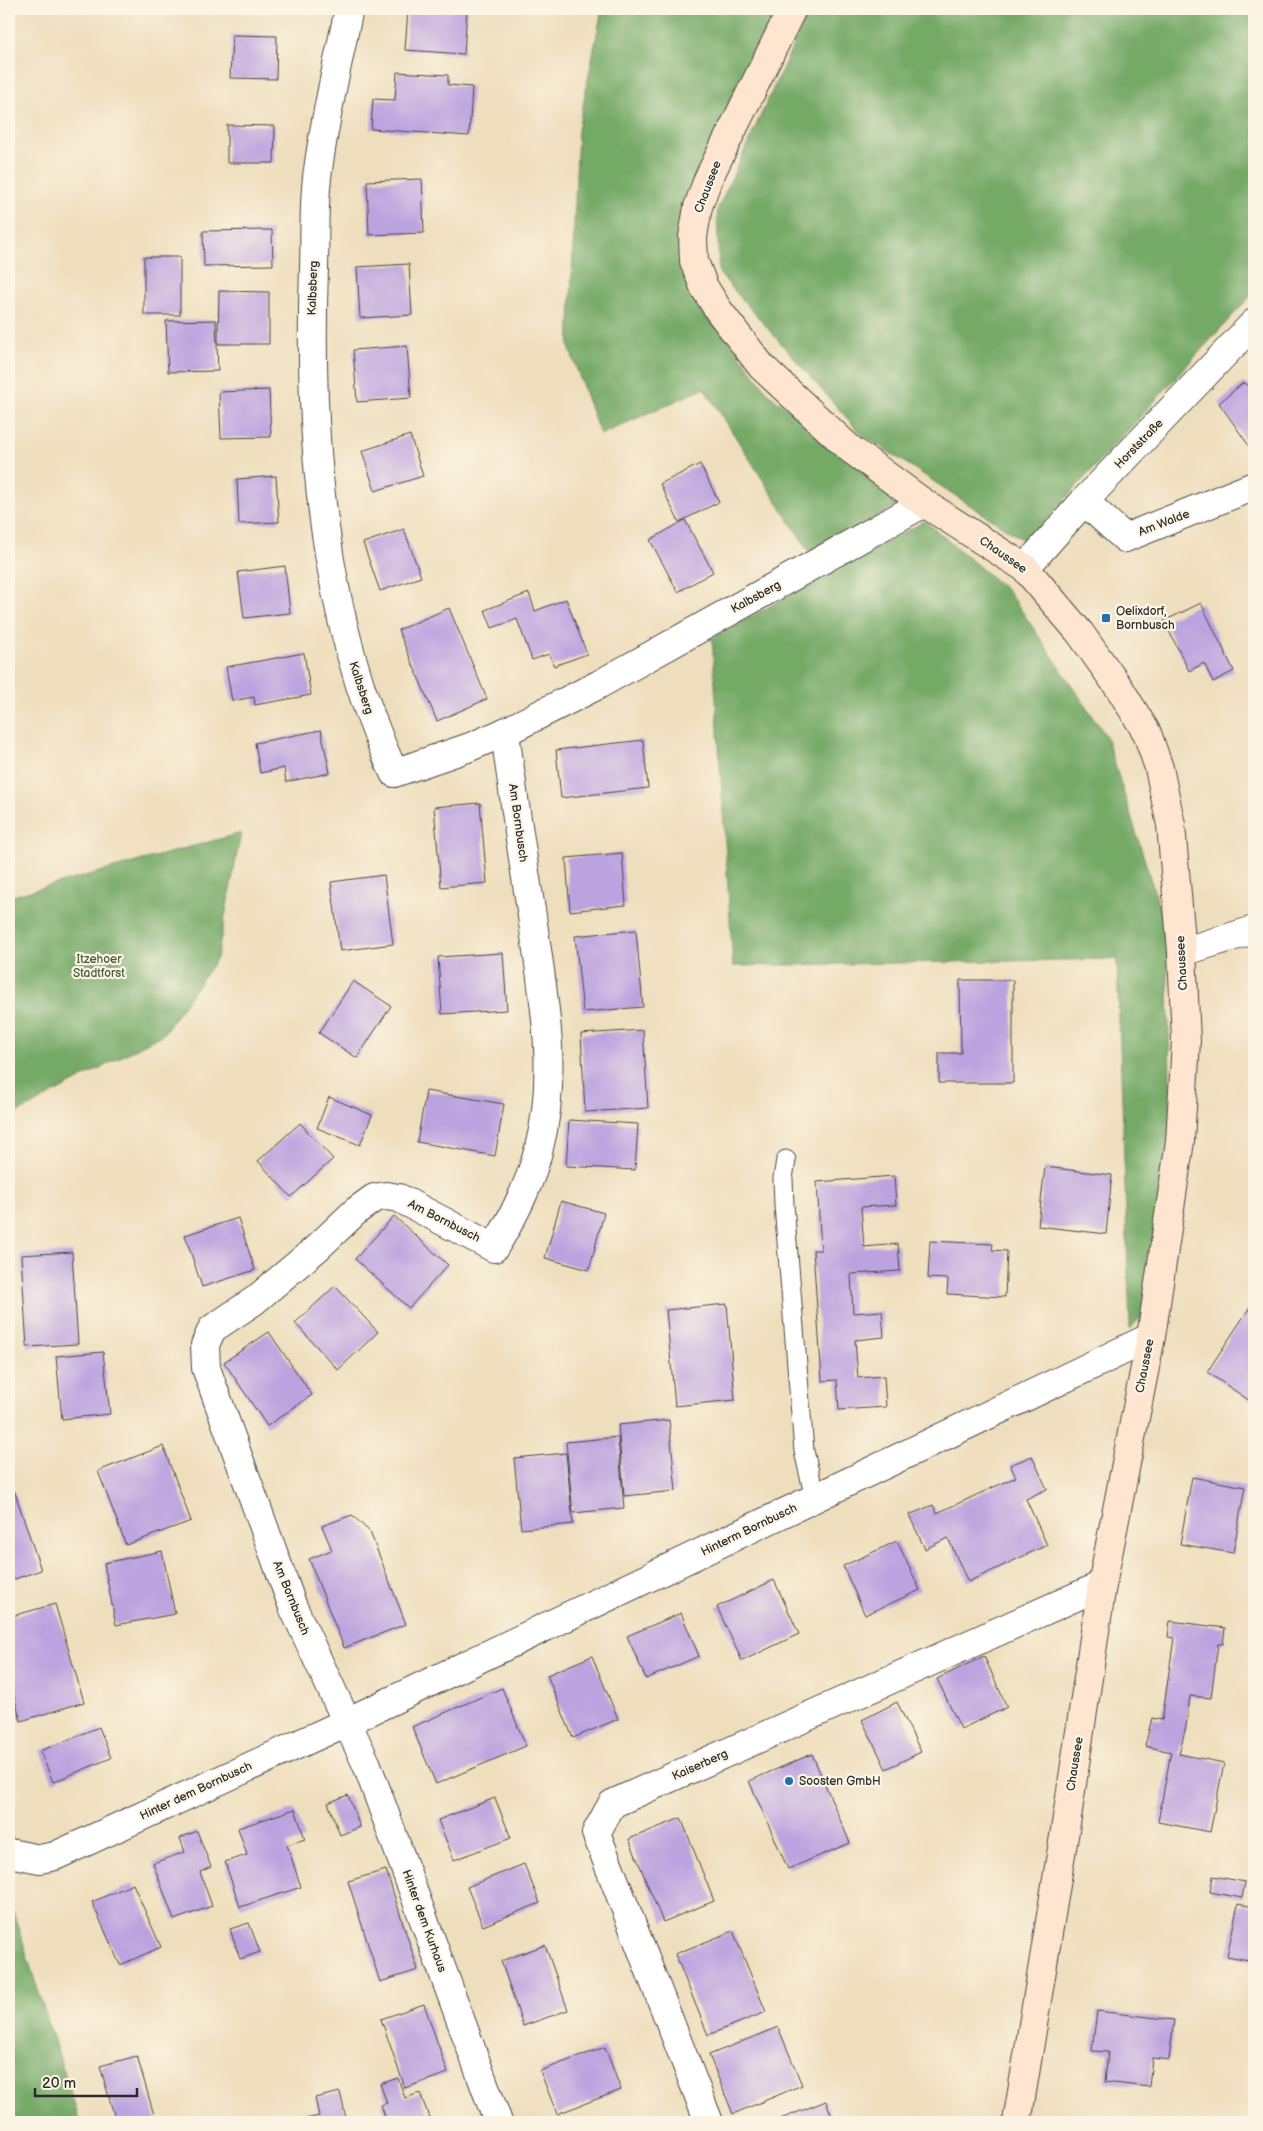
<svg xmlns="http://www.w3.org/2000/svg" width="1263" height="2131" font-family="'Balsamiq Sans',sans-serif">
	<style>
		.forest { fill: #74a966; stroke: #506a48 }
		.building { fill: #bca3df }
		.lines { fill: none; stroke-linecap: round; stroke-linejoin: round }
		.lane-casing { stroke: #484641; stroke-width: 21 }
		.street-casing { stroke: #484641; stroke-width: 30 }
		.secondary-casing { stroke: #484641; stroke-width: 30 }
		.lane { stroke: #fff; stroke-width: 19 }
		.street { stroke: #fff; stroke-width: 28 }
		.secondary { stroke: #fde5d0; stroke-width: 28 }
		.poi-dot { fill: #1f6fb2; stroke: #fcf5e5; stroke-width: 2 }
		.labels { text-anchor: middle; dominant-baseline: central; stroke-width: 4.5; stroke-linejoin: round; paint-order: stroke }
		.street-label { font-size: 12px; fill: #2b2b2b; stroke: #fcf5e5 }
		.poi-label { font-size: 12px; fill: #2b2b2b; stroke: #fcf5e5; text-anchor: start }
		.park-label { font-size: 12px; fill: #4a5941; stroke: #fcf5e5 }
	</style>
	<rect width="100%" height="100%" fill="#fcf5e5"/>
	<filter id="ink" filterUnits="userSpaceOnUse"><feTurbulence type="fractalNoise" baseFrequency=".02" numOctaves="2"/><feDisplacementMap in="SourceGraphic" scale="10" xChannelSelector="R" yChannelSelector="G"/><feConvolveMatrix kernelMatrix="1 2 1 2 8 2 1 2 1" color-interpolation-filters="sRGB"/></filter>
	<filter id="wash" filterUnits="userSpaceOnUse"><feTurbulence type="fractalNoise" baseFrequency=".0096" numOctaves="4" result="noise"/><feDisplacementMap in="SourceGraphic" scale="20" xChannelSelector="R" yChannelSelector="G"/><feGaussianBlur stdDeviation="1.12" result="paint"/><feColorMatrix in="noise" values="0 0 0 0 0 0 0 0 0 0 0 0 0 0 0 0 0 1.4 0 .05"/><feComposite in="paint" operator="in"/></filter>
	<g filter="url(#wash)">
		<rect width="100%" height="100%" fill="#efdebd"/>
		<g class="forest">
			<path d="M 602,9 L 776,9 L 691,187 L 678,246 L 694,291 L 767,392 L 903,502 L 810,553 L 704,388 L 600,435 L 569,347 L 578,130 Z"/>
			<path d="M 810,9 L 1254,9 L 1254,292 L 1026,542 L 860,433 L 719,273 L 717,210 Z"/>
			<path d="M 925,521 L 1009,592 L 1106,736 L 1167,932 L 1171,1134 L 1145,1312 L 1130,1329 L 1117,959 L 733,966 L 712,638 Z"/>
			<path d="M 241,833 L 217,958 L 163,1034 L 19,1112 L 9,1115 L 9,897 Z"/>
			<path d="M 9,1897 L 9,1899 L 80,2122 L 9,2122 Z"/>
		</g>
		<g id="blocks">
			<g class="building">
				<path d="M 408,9 L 467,9 L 464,54 L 405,50 Z"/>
				<path d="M 232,35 L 277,36 L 276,79 L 230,78 Z"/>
				<path d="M 397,72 L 448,75 L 448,85 L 472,87 L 469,136 L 371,129 L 373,99 L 395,100 Z"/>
				<path d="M 227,125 L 275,126 L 274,163 L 227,163 Z"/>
				<path d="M 422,179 L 424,233 L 369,235 L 367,181 Z"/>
				<path d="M 272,230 L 273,265 L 204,266 L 203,231 Z"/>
				<rect x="144" y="257" width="36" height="58"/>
				<path d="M 409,264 L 412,315 L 360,318 L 357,267 Z"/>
				<path d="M 219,291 L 269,292 L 269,344 L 218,344 Z"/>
				<path d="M 216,320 L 218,371 L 168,372 L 166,321 Z"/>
				<path d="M 407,346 L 411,398 L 357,402 L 353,350 Z"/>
				<path d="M 1243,383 L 1254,387 L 1254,453 L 1219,403 Z"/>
				<path d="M 269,390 L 271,437 L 221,438 L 219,392 Z"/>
				<path d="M 410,435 L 423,476 L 375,491 L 362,451 Z"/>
				<path d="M 700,464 L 719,502 L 679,522 L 660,484 Z"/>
				<path d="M 276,476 L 279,522 L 239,524 L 237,479 Z"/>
				<path d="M 685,520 L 713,572 L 678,592 L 650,540 Z"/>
				<path d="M 404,529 L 421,577 L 380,591 L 363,543 Z"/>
				<path d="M 285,566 L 290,613 L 244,618 L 238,572 Z"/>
				<path d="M 529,593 L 535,611 L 566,599 L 587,654 L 554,666 L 549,654 L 532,660 L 517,619 L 492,628 L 485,610 Z"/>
				<path d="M 1201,603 L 1234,671 L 1213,682 L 1204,663 L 1189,671 L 1164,621 Z"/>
				<path d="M 449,608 L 487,699 L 437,721 L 398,630 Z"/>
				<path d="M 304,653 L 311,695 L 255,705 L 254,697 L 232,701 L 226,667 Z"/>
				<path d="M 321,730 L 330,773 L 286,782 L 284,768 L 260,773 L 255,743 Z"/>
				<path d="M 643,740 L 648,788 L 561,798 L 556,750 Z"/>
				<path d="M 480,803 L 487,883 L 441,887 L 434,807 Z"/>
				<path d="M 622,853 L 626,905 L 570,911 L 566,858 Z"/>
				<path d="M 384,875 L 393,944 L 340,951 L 331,882 Z"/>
				<path d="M 636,930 L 643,1007 L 583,1012 L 575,936 Z"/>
				<path d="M 503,953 L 507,1010 L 442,1014 L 438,957 Z"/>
				<path d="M 960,980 L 1013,980 L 1013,1083 L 939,1083 L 939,1053 L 961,1053 Z"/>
				<path d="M 353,981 L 391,1006 L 357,1058 L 319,1033 Z"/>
				<path d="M 643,1030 L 648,1108 L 585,1112 L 581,1034 Z"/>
				<path d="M 426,1091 L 504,1104 L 495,1156 L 417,1142 Z"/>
				<path d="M 329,1097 L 372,1115 L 360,1145 L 317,1128 Z"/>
				<path d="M 569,1120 L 638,1124 L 635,1170 L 566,1166 Z"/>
				<path d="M 300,1123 L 333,1159 L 291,1197 L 258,1161 Z"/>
				<path d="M 1045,1167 L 1112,1175 L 1106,1234 L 1038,1226 Z"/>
				<path d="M 894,1176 L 896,1205 L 861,1207 L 864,1247 L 898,1244 L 900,1271 L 851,1274 L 853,1313 L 882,1311 L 884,1337 L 855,1340 L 858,1378 L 884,1376 L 886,1407 L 839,1410 L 837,1380 L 822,1381 L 813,1250 L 821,1250 L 817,1182 Z"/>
				<path d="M 561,1201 L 604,1213 L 589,1270 L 545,1258 Z"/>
				<path d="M 394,1216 L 448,1265 L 409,1308 L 355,1259 Z"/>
				<path d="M 238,1218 L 255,1270 L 202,1287 L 185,1235 Z"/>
				<path d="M 930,1241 L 993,1244 L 992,1250 L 1007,1251 L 1005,1297 L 947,1294 L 948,1279 L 928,1278 Z"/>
				<path d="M 72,1252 L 78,1344 L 27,1347 L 21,1255 Z"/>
				<path d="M 335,1286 L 378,1332 L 338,1370 L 295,1323 Z"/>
				<path d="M 1254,1301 L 1254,1395 L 1250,1401 L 1207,1372 Z"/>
				<path d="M 727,1304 L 735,1400 L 675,1406 L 666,1310 Z"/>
				<path d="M 269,1332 L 312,1395 L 267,1426 L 224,1362 Z"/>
				<path d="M 103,1352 L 110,1414 L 62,1419 L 56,1356 Z"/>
				<path d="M 669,1420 L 676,1491 L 624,1496 L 618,1425 Z"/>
				<path d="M 618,1437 L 624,1508 L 573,1513 L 566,1442 Z"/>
				<path d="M 163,1446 L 191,1521 L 126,1545 L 98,1471 Z"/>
				<path d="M 566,1453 L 573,1524 L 521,1529 L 514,1458 Z"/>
				<path d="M 1032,1456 L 1047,1489 L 1026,1499 L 1047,1545 L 968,1582 L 948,1538 L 925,1549 L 909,1515 L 933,1505 L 937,1513 L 1016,1477 L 1010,1465 Z"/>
				<path d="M 1192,1477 L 1245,1487 L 1233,1553 L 1180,1544 Z"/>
				<path d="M 14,1490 L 41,1570 L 9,1581 L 9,1492 Z"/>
				<path d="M 352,1515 L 370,1532 L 406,1624 L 344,1648 L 309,1559 L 332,1550 L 322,1526 Z"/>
				<path d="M 897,1541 L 920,1590 L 865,1615 L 843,1566 Z"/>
				<path d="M 162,1551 L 175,1614 L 116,1625 L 104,1563 Z"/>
				<path d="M 774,1580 L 799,1634 L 742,1661 L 717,1607 Z"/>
				<path d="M 55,1604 L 84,1702 L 21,1721 L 9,1678 L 9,1617 Z"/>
				<path d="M 681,1613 L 699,1656 L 646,1679 L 627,1636 Z"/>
				<path d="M 1170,1621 L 1225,1628 L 1223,1644 L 1218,1644 L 1211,1698 L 1190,1696 L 1186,1726 L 1179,1754 L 1224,1763 L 1210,1832 L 1158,1822 L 1171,1752 L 1145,1746 L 1152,1718 L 1162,1720 L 1174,1638 L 1168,1637 Z"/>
				<path d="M 592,1656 L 618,1719 L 573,1738 L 547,1675 Z"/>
				<path d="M 984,1656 L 1007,1707 L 961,1729 L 937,1679 Z"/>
				<path d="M 502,1688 L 526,1746 L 436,1784 L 412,1727 Z"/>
				<path d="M 897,1702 L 921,1752 L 886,1769 L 862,1720 Z"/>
				<path d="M 99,1727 L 111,1758 L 53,1782 L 40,1751 Z"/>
				<path d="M 812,1754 L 850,1843 L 788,1869 L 749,1781 Z"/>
				<path d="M 348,1795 L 360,1827 L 340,1835 L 328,1803 Z"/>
				<path d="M 495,1798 L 511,1838 L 454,1860 L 438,1820 Z"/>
				<path d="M 295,1809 L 305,1839 L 287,1845 L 301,1887 L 240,1907 L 225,1862 L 247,1855 L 238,1828 Z"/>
				<path d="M 681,1818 L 714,1901 L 663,1922 L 629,1839 Z"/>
				<path d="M 197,1831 L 211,1867 L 200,1872 L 212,1906 L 174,1920 L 153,1863 L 185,1852 L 180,1838 Z"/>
				<path d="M 524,1864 L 540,1903 L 483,1926 L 467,1887 Z"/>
				<path d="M 386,1870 L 418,1970 L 380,1982 L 348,1881 Z"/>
				<path d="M 1213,1876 L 1245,1882 L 1242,1898 L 1210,1892 Z"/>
				<path d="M 133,1884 L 161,1947 L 120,1965 L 92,1902 Z"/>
				<path d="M 1238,1904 L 1254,1907 L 1254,1961 L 1227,1956 Z"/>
				<path d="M 249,1923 L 260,1952 L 240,1959 L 230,1929 Z"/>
				<path d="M 733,1931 L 766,2012 L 708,2035 L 675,1954 Z"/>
				<path d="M 545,1945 L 568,2010 L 523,2026 L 501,1961 Z"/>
				<path d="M 424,2004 L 448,2073 L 405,2088 L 381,2019 Z"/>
				<path d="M 1097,2011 L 1174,2020 L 1169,2060 L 1152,2058 L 1149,2087 L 1105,2082 L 1108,2052 L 1092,2051 Z"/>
				<path d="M 778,2027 L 802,2085 L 733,2114 L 709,2055 Z"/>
				<path d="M 605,2047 L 621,2090 L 557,2114 L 540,2071 Z"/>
				<path d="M 137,2056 L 156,2122 L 116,2122 L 100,2066 Z"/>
				<path d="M 398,2078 L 405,2098 L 420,2093 L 431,2122 L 411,2122 L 410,2119 L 401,2122 L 387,2122 L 381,2105 L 387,2103 L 380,2084 Z"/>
				<path d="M 340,2092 L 347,2122 L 302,2122 L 301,2120 L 319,2116 L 315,2098 Z"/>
				<path d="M 826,2101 L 834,2122 L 773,2122 Z"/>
				<path d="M 262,2118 L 262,2122 L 244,2122 L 244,2120 Z"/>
				<path d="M 294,2118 L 295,2122 L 280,2122 L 280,2121 Z"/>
			</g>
		</g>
	</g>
	<g filter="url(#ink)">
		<use href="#blocks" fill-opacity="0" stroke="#484641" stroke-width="1"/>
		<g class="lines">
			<defs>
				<path id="lane" d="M 786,1160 L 783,1178 L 784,1205 L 804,1451 L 815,1498"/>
				<g id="street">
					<path d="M 349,9 C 338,62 325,116 318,170 C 313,202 315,236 314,268 C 308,438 322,617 394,773 L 470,747 L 505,732 L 598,685 L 924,503"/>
					<path d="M 1084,501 L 1125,538 L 1254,486"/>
					<path d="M 1025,568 L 1084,501 L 1254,323"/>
					<path d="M 1182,952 L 1254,930"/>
					<path d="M 9,1853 L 40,1859 L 55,1856 L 347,1722 L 1151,1337"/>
					<path d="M 498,2122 L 367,1765 L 293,1607 L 206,1368 L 205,1345 L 212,1329 L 254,1301 L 317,1248 L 356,1211 L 374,1198 L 386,1196 L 399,1198 L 494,1248 C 514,1216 530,1185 539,1148 C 559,1071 543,993 532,916 C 522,855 513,794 505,732"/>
					<path d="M 709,2122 L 596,1833 L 612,1804 L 1102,1585"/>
				</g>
				<path id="secondary" d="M 792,9 L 708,179 L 698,207 L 693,237 L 694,261 L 704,287 L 719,311 L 762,367 L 849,448 L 924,503 L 1025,568 L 1080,633 L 1120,689 L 1147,733 L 1159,768 L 1171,825 L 1182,952 L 1186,1041 L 1180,1141 L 1151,1337 L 1102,1585 L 1066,1824 L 1017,2122"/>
			</defs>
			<use href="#lane" class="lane-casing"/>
			<use href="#street" class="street-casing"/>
			<use href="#secondary" class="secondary-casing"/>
			<use href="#lane" class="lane"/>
			<use href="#street" class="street"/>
			<use href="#secondary" class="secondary"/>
		</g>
	</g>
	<g class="poi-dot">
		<rect x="1101" y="613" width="10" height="10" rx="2.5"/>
		<circle cx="789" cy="1781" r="5"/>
	</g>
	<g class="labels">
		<g class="street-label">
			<text transform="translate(708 187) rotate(-69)">Chaussee</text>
			<text transform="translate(313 288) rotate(-88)">Kalbsberg</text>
			<text transform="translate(1139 444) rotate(-46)">Horststraße</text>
			<text transform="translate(1164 523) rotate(-21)">Am Walde</text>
			<text transform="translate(1003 555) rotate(35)">Chaussee</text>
			<text transform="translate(756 597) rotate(-29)">Kalbsberg</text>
			<text transform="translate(361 688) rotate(72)">Kalbsberg</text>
			<text transform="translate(518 823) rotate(82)">Am Bornbusch</text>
			<text transform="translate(1182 963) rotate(-93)">Chaussee</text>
			<text transform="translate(444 1221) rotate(27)">Am Bornbusch</text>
			<text transform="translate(1145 1366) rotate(-79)">Chaussee</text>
			<text transform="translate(749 1530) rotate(-26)">Hinterm Bornbusch</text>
			<text transform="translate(291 1598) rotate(68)">Am Bornbusch</text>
			<text transform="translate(1075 1764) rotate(-81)">Chaussee</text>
			<text transform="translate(700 1765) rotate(-24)">Kaiserberg</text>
			<text transform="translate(196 1791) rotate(-25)">Hinter dem Bornbusch</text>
			<text transform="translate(424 1921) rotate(70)">Hinter dem Kurhaus</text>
		</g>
		<g class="poi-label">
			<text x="1116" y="611">Oelixdorf,<tspan x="1116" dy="14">Bornbusch</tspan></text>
			<text x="799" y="1781">Soosten GmbH</text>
		</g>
		<g class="park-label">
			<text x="99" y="959">Itzehoer<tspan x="99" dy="14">Stadtforst</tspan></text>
		</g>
	</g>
	<rect width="1263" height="2131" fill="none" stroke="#fcf5e5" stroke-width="30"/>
	<path d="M35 2088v8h102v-8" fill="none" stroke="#2b2b2b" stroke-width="2.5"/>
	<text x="42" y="2088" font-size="15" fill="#2b2b2b" stroke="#fcf5e5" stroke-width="4" paint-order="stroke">20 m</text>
</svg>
